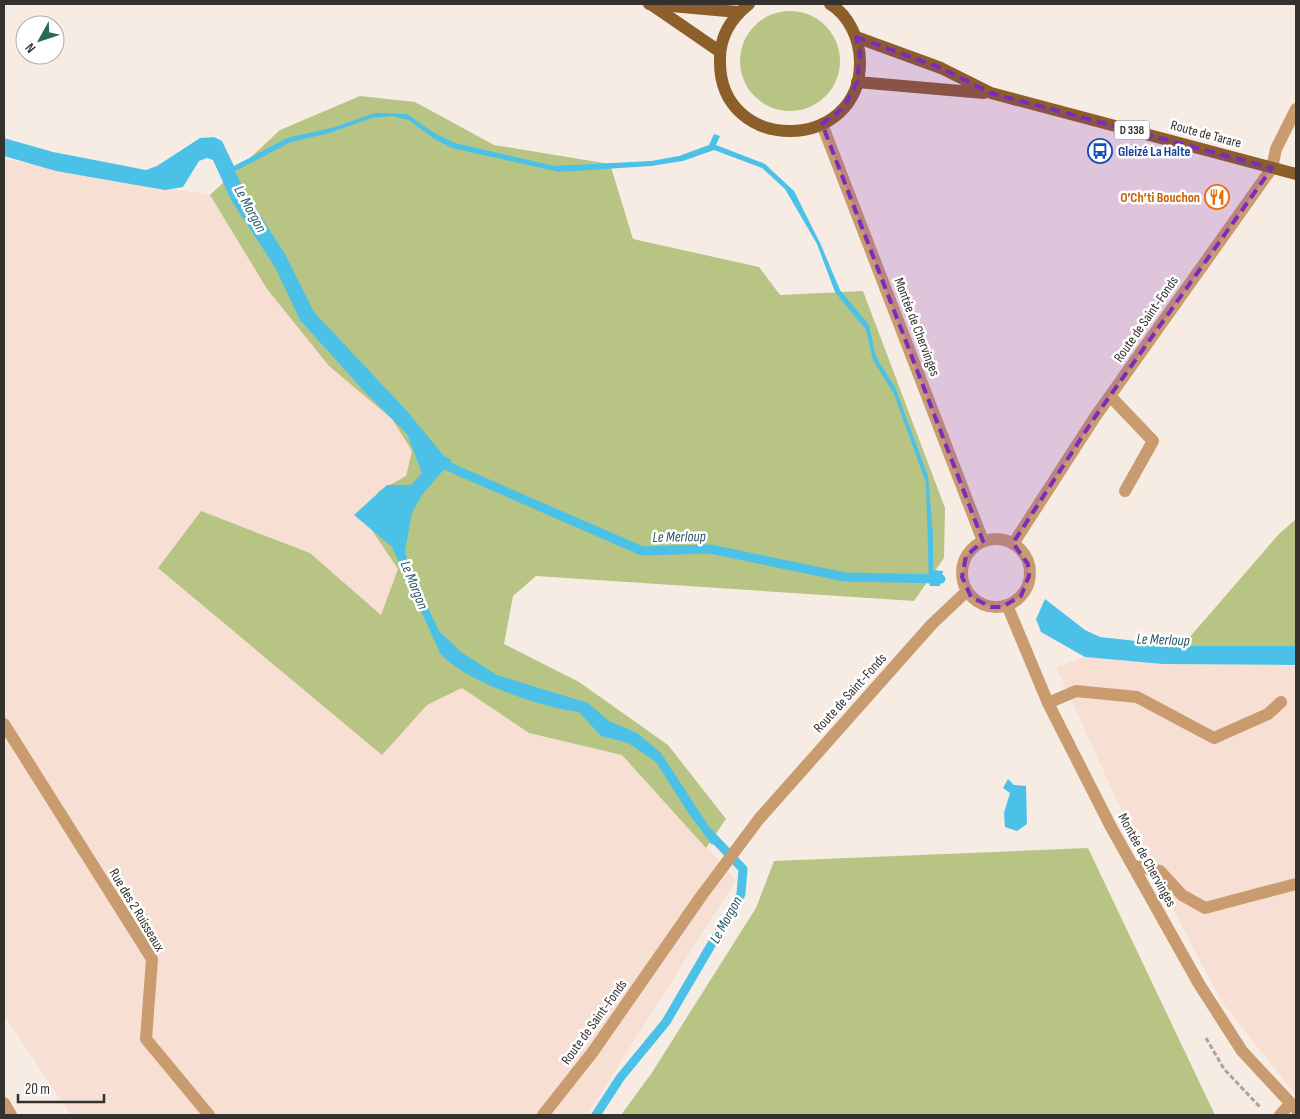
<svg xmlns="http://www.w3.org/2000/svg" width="1300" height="1119" font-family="'Sofia Sans Condensed',sans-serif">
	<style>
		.industrial { fill: #f7dfd4 }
		.green { fill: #b7c484 }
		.water { fill: #4bc1e8 }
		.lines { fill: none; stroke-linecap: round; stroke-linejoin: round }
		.stream { stroke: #4bc1e8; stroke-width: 9 }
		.path { stroke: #aca39d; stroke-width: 3; stroke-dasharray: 5 2.5; stroke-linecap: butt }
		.minor { stroke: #c89c6f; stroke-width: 12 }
		.major { stroke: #8c5e2a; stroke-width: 12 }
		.marked { fill: #7b2cbf; fill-opacity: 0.2; stroke: #7b2cbf; stroke-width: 4; stroke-dasharray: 10 6; stroke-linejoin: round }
		.labels { text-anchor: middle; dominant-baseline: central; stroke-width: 5; stroke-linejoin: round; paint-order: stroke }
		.shield { fill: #fff; stroke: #726f6d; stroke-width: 1 }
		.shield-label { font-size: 12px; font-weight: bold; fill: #35312e }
		.street-label { font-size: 14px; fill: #35312e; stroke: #fff }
		.transit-label { font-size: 14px; font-weight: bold; fill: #164399; stroke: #fff; text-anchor: start }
		.food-label { font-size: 14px; font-weight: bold; fill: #c56008; stroke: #fff; text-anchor: end }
		.water-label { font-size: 15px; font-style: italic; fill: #285869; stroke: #fff }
	</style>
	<rect width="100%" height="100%" fill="#f7ece4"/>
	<g class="industrial">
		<path d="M 4,159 L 210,195 L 267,289 L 329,366 L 392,419 L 412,451 L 406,476 L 379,491 L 363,517 L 398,569 L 381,615 L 310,553 L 201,511 L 158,568 L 382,754 L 427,705 L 462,688 L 529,733 L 622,755 L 736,880 L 587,1115 L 71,1115 L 4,1015 Z"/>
		<path d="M 1085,657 L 1163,664 L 1296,665 L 1296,1095 L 1221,1001 L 1119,805 L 1056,667 Z"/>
	</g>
	<g class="green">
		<circle cx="790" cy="61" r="50"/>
		<path d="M 360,96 L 415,102 L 494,145 L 610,164 L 633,239 L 759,267 L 780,295 L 863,291 L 945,508 L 944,558 L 914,601 L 536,576 L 513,596 L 504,644 L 579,682 L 668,745 L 726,819 L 706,848 L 622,755 L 529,733 L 462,688 L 427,705 L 382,755 L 158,568 L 201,511 L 310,553 L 381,615 L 398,569 L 363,517 L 379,491 L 406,476 L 412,451 L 392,419 L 329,366 L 267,289 L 210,195 L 280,130 Z"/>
		<path d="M 1296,519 L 1296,646 L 1182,646 L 1278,535 Z"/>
		<path d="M 1088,848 L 1215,1115 L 621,1115 L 651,1074 L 756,908 L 774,861 Z"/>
	</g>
	<g class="water">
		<path d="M 375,113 L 407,114 L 434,133 L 455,143 L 554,166 L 651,161 L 679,156 L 709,145 L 714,134 L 720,136 L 716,145 L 765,164 L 794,191 L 821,245 L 840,290 L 869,325 L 876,357 L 895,387 L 928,476 L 933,534 L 933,570 L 943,571 L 940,586 L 930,586 L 929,583 L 926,483 L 894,394 L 873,360 L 866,330 L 835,292 L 817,244 L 785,189 L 762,168 L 714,150 L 683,161 L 651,166 L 559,172 L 452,148 L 433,138 L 409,120 L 391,116 L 372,118 L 329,133 L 291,142 L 235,171 L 245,192 L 285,254 L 314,312 L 406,410 L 444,456 L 452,460 L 422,495 L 412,513 L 405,551 L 409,567 L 439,631 L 461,652 L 497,675 L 588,703 L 609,721 L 637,733 L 661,753 L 717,839 L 712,845 L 687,811 L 656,762 L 628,743 L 601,736 L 579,712 C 543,708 463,681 440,653 L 392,547 L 354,515 L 387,485 L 411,485 L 422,473 L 407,434 L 363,390 L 300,320 L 275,267 L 231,200 L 213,160 L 207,158 L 199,161 L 183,187 L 165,190 L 56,171 L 4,156 L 4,138 L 53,152 L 146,170 L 157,166 L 200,138 L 214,137 L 222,141 L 234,166 L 287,138 L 335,127 Z"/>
		<path d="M 1045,599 L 1085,630 L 1100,637 L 1182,646 L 1296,646 L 1296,665 L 1163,664 L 1085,657 L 1041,632 L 1036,619 Z"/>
		<path d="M 1008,779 L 1014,785 L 1026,786 L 1027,824 L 1017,831 L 1005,827 L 1004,813 L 1010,793 L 1003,788 Z"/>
	</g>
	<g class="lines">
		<g class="stream">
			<path d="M 436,464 L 447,466 L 642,551 L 710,549 L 845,577 L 941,579"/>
			<path d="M 596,1115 L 620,1078 L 666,1022 L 741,894 L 743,869 L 708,832"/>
		</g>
		<path class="path" d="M 1206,1038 L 1224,1069 L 1260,1107"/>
		<g class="minor">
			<path d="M 822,124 L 983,541"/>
			<path d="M 1110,396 L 1153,441 L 1125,491"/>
			<circle cx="996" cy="573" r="34"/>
			<path d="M 1013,544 L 1095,417 L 1272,168 L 1276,149 L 1296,109"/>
			<path d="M 1007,605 L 1048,703 L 1111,827 L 1199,984 L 1242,1051 L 1296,1109"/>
			<path d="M 1048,703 L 1076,691 L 1137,697 L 1214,738 L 1268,714 L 1281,702"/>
			<path d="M 4,724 L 152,959 L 146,1039 L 209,1115"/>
			<path d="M 1134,866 L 1160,871 L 1182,895 L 1205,908 L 1296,884"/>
			<path d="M 4,1103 L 11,1115"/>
			<path d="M 543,1115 L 592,1053 L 702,895 L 759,819 L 932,624 L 967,591"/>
			<path d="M 1280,1115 L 1290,1104"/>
		</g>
		<g class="major">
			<path d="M 649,4 L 738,12"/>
			<path d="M 749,4 C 730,19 719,37 720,62 C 720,155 861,153 860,62 C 860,40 849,15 830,4"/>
			<path d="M 652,5 L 719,51"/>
			<path d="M 856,37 L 941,68 L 991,93 L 1296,174"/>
			<path d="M 857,82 L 984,93"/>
		</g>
	</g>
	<path class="marked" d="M 856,37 L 941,68 L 991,93 L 1272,168 L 1095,417 L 1013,543 L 1028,564 L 1029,576 L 1021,596 L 1002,607 L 991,607 L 971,597 L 962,577 L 966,556 L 983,541 L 822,124 L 843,108 L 857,82 L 860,52 Z"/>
	<defs>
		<symbol id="bus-ring" viewBox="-11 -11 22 22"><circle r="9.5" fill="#fff" stroke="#1a4fb4" stroke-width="1.5"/><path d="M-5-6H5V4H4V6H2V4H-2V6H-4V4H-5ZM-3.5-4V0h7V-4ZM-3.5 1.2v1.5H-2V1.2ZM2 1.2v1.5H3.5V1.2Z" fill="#1a4fb4"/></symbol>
		<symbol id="restaurant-ring" viewBox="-11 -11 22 22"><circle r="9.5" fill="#fff" stroke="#e8710a" stroke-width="1.5"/><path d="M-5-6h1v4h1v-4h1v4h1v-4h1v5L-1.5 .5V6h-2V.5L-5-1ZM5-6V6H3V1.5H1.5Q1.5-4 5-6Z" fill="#e8710a"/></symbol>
	</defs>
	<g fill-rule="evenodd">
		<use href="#bus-ring" x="1086" y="137" width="28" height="28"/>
		<use href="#restaurant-ring" x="1203" y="183" width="28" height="28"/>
	</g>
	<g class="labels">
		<rect class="shield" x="1114.5" y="120.5" width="35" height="19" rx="4"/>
		<g class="shield-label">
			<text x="1132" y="130">D 338</text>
		</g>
		<g class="street-label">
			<text transform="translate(1206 134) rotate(15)">Route de Tarare</text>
			<text transform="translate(1146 319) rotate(-55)">Route de Saint-Fonds</text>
			<text transform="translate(917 327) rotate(69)">Montée de Chervinges</text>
			<text transform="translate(850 693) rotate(-48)">Route de Saint-Fonds</text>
			<text transform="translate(1147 860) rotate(61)">Montée de Chervinges</text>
			<text transform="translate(137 910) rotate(59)">Rue des 2 Ruisseaux</text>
			<text transform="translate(594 1022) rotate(-54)">Route de Saint-Fonds</text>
		</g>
		<g class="transit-label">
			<text x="1118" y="151">Gleizé La Halte</text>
		</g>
		<g class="food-label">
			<text x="1200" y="197">O’Ch’ti Bouchon</text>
		</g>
		<g class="water-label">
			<text transform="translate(250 209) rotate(61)">Le Morgon</text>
			<text transform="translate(679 537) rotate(-1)">Le Merloup</text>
			<text transform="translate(414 585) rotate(68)">Le Morgon</text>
			<text transform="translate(1163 640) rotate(2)">Le Merloup</text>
			<text transform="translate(726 920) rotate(-61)">Le Morgon</text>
		</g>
	</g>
	<rect width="1300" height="1119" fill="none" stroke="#35312e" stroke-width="10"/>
	<g transform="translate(40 40) rotate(230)"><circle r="24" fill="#ffffff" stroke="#aeadab"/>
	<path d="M0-4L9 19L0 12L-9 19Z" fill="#27695a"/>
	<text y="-8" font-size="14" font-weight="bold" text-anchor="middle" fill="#35312e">N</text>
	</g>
	<path d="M18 1094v8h86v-8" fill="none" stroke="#35312e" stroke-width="2.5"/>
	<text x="25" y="1094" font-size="15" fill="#35312e" stroke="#ffffff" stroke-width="4" paint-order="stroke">20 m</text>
</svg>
